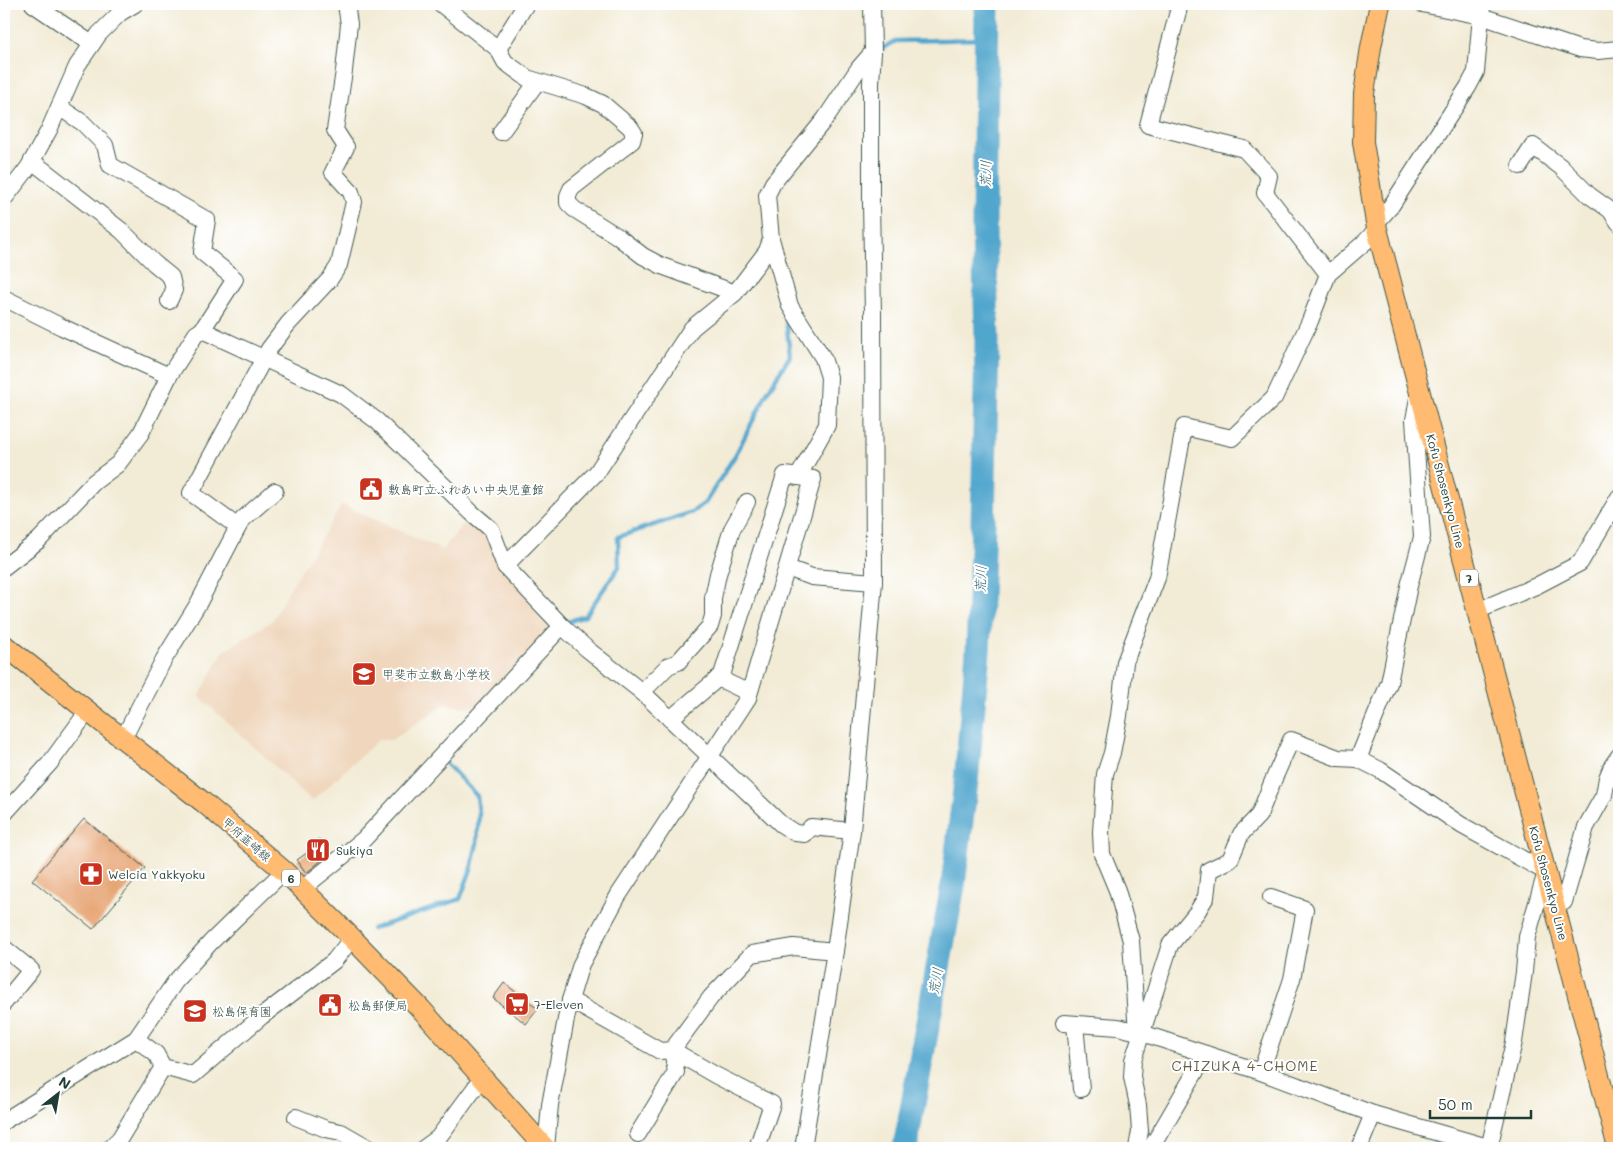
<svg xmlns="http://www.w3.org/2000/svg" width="1623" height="1152" font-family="Mali,'Klee One',sans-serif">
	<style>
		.built { fill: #efd6bc }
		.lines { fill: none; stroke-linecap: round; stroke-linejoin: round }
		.stream { stroke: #51a6cd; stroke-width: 4.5 }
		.river { stroke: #51a6cd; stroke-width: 25 }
		.building { fill: #e59f6a }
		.minor-casing { stroke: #3f574c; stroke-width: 18 }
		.major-casing { stroke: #3f574c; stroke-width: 22 }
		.minor { stroke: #fff; stroke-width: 16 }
		.major { stroke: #febb71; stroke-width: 20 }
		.labels { text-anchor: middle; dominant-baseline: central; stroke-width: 4; stroke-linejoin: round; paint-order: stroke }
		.shield { fill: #fff; stroke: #627771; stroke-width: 1 }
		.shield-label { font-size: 11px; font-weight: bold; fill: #1f3d34 }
		.poi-label { font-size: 12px; fill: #1f3d34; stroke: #fff; text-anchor: start }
		.street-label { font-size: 12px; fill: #1f3d34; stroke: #fff }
		.water-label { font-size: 14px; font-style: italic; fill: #30626a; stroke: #fff }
		.neighbourhood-label { font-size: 14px; letter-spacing: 1px; fill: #645f47; stroke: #fff }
	</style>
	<rect width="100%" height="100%" fill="#fff"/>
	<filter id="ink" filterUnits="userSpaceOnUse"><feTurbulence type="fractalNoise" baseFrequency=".02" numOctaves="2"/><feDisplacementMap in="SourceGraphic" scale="10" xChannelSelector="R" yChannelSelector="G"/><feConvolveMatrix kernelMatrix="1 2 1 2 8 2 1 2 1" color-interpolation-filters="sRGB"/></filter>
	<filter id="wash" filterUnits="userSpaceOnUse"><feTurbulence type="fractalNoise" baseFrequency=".0096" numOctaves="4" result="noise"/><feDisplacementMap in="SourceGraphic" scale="20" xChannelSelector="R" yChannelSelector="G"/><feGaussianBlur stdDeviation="1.12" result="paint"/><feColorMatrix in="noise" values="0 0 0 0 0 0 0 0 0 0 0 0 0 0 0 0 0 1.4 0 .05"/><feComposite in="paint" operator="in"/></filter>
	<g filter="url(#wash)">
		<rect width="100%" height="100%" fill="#f2ebd5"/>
		<path class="built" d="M 342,505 L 442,550 L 472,513 L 505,566 L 562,626 L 485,708 L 444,705 L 391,740 L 379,739 L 312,801 L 199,696 L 223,652 L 272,621 L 285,596 Z"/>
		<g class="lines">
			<g class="stream">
				<path d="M 877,54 L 881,49 L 896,41 L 987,39"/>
				<path d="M 564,623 L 585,616 L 619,567 L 618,537 L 692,512 L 705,503 L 736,454 L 768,391 L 790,356 L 785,308"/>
				<path d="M 372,929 L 460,899 L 471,869 L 477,843 L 479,813 L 477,796 L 443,760"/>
			</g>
			<path class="river" d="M 905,1148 L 953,885 L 966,782 L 978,651 L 983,525 L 987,341 L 984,226 L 987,4"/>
		</g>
		<g id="blocks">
			<g class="building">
				<path d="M 84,819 L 145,868 L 93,929 L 32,880 Z"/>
				<path d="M 319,839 L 330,851 L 321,857 L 322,860 L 306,873 L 297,860 L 311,850 L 308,848 Z"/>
				<path d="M 504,983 L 538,1009 L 526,1024 L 493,998 Z"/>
			</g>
		</g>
	</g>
	<g filter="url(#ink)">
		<use href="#blocks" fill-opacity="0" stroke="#3f574c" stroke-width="1"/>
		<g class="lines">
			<defs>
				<g id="minor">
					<path d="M 33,4 L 92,44"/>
					<path d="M 441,4 L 498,49 L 505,62 L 527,78 L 586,96 L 603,104 L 630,127 L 634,133 L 632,141 L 571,189 L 568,196 L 568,203 L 574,209 L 617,236 L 643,256 L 662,266 L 735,293"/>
					<path d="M 1180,4 L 1148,125 L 1244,149 L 1269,176 L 1265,193 L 1328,274"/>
					<path d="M 1422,4 L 1481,16 L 1580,49 L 1598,51 L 1619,49"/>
					<path d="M 498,49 L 526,4"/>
					<path d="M 59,107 L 83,123 L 105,145 L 110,165 L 207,220 L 202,252 L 235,279 L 202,330"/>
					<path d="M 501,132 L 537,82"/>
					<path d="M 32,161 L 122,231 L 154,263 L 171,277 L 174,290 L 169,301"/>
					<path d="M 1520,166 L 1533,146 L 1561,167 L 1589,195 L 1610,210 L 1619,223"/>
					<path d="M 4,199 L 28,168 L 49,130 L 77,66 L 99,34 L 120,13 L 135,4"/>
					<path d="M 1376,223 L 1391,206 L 1468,87 L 1476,72 L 1482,4"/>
					<path d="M 771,239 L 790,306 L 823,358 L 829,377 L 827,425 L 798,477"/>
					<path d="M 4,298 L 62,327 L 169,376"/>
					<path d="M 238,527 L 191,493 L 269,349 L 288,324 L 330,279 L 339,265 L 354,202 L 351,192 L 333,172 L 346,147 L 335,130 L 344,71 L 349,24 L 346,4"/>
					<path d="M 505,566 L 597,472 L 692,328 L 735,293 L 767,251 L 771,239 L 767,195 L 773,183 L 825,119 L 859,68 L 873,52"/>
					<path d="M 4,567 L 39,540 L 94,482 L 118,464 L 141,433 L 169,376 L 196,334 L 202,330 L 341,394 L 377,421 L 472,513 L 491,529 L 505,566 L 562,626 L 587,649 L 642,692 L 781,824 L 795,833 L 805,834 L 811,827 L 852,831"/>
					<path d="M 787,568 L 812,577 L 874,582"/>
					<path d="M 1477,611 L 1536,586 L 1580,563 L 1619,497"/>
					<path d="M 718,678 L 749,693"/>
					<path d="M 642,692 L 668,666 L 678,662 L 710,626 L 713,616 L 713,598 L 718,574 L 732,529 L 747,502"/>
					<path d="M 123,739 L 164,659 L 198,604 L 238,527 L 243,519 L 275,491"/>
					<path d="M 1358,759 L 1389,683 L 1409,586 L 1422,537 L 1414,420 L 1419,392"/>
					<path d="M 4,814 L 50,763 L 88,711"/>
					<path d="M 302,889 L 364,839 L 562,626"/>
					<path d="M 1555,907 L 1564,902 L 1586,827 L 1604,795 L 1607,778 L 1612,766 L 1619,756"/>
					<path d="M 4,948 L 31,970 L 4,1003"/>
					<path d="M 570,1000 L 660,1051 L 672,1050 L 715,1075 L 772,1104 L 757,1148"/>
					<path d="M 1064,1023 L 1118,1027 L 1142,1033 L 1261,1072 L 1373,1114 L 1491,1148"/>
					<path d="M 1075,1024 L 1081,1089"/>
					<path d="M 1142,1033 L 1136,1019 L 1131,941 L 1117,890 L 1102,854 L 1101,832 L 1105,774 L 1112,753 L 1119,716 L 1125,662 L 1157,578 L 1184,427 L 1232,438 L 1274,398 L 1310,321 L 1328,274 L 1365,242 L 1377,229"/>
					<path d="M 136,1039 L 156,1054 L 163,1067 L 193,1075 L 262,1016 L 334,961 L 352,938"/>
					<path d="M 1261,1072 L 1292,979 L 1305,909 L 1271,897"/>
					<path d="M 296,1117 L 326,1129 L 341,1132 L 369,1148"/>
					<path d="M 4,1121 L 136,1039 L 175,982 L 211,942 L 284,871"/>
					<path d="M 638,1134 L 676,1072 L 672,1050 L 711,997 L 752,954 L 794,947 L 835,951"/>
					<path d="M 110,1148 L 120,1138 L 163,1067"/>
					<path d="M 424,1148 L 438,1138 L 483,1077"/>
					<path d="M 546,1148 L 550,1105 L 566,1019 L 571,997 L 581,964 L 618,896 L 748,698 L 813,479 L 785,475 L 722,675 L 670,719"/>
					<path d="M 803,1148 L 835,951 L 852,831 L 874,582 L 873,314 L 871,202 L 871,82 L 873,52 L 872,4"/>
					<path d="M 1137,1148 L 1140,1131 L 1138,1105 L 1132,1077 L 1133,1060 L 1170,945 L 1197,912 L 1206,897 L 1209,870 L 1230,860 L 1241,834 L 1259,815 L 1272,783 L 1291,740 L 1338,758 L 1358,759 L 1380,770 L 1461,825 L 1546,872 L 1527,937 L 1524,972 L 1514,1042 L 1489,1148"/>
					<path d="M 1151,1148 L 1206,1054"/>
					<path d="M 1359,1148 L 1373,1114"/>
				</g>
				<g id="major">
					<path d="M 1380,4 L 1371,47 L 1364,94 L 1363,142 L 1377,229 L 1618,1148"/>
					<path d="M 4,645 L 203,802 L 284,871 L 352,938 L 421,1009 L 545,1148"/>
				</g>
			</defs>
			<use href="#minor" class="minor-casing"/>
			<use href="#major" class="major-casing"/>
			<use href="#minor" class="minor"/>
			<use href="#major" class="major"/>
		</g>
	</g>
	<defs>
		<symbol id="civic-square" viewBox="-11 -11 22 22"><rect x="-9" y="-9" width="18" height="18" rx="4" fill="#c8321e" stroke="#fff"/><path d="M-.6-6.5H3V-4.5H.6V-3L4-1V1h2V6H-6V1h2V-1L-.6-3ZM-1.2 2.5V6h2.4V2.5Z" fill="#fff"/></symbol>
		<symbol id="school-square" viewBox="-11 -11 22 22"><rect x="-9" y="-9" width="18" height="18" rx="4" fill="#c8321e" stroke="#fff"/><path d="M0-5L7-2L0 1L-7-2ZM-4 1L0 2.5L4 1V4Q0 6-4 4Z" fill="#fff"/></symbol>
		<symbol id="restaurant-square" viewBox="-11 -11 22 22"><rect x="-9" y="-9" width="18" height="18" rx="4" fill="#c8321e" stroke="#fff"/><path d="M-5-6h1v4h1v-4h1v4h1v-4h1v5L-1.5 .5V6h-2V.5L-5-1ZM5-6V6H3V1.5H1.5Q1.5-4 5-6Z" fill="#fff"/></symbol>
		<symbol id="pharmacy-square" viewBox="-11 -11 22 22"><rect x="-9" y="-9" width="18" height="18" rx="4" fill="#c8321e" stroke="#fff"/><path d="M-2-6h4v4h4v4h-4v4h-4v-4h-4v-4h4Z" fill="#fff"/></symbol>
		<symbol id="supermarket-square" viewBox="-11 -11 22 22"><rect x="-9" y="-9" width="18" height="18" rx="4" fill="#c8321e" stroke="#fff"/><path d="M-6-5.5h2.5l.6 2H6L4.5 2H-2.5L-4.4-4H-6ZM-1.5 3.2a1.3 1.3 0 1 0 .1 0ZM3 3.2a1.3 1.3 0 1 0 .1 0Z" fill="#fff"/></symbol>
	</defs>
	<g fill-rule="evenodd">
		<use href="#civic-square" x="357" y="475" width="28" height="28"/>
		<use href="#school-square" x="350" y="660" width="28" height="28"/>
		<use href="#restaurant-square" x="304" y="836" width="28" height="28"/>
		<use href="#pharmacy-square" x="77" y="860" width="28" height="28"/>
		<use href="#supermarket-square" x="503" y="990" width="28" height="28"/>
		<use href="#civic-square" x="316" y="991" width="28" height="28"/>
		<use href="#school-square" x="181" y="997" width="28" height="28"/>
	</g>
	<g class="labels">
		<g class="shield">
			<rect x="1460" y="569.5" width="18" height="17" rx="4"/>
			<rect x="282" y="869.5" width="18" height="17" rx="4"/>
		</g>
		<g class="shield-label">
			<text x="1469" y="578">7</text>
			<text x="291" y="878">6</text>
		</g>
		<g class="poi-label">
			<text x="388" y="489">敷島町立ふれあい中央児童館</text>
			<text x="382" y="674">甲斐市立敷島小学校</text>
			<text x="336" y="850">Sukiya</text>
			<text x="108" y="874">Welcia Yakkyoku</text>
			<text x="534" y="1004">7-Eleven</text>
			<text x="348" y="1005">松島郵便局</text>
			<text x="212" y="1011">松島保育園</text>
		</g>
		<g class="street-label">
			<text transform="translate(1446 491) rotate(75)">Kofu Shosenkyo Line</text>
			<text transform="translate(247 839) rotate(41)">甲府韮崎線</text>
			<text transform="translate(1549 883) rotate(75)">Kofu Shosenkyo Line</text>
		</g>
		<g class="water-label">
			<text transform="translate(985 174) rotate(-89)">荒川</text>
			<text transform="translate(980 579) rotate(-88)">荒川</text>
			<text transform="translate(935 981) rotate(-80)">荒川</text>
		</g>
		<g class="neighbourhood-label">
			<text x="1245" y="1065">CHIZUKA 4-CHOME</text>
		</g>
	</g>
	<rect width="1623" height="1152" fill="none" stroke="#fff" stroke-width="20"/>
	<g transform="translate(58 1094) rotate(31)" stroke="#ffffff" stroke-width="4" paint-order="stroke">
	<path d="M0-4L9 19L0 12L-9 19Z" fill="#1f3d34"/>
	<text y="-8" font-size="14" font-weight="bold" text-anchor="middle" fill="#1f3d34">N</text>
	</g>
	<path d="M1430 1110v8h101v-8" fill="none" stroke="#1f3d34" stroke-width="2.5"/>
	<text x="1438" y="1110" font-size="15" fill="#1f3d34" stroke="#ffffff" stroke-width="4" paint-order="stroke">50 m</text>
</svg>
